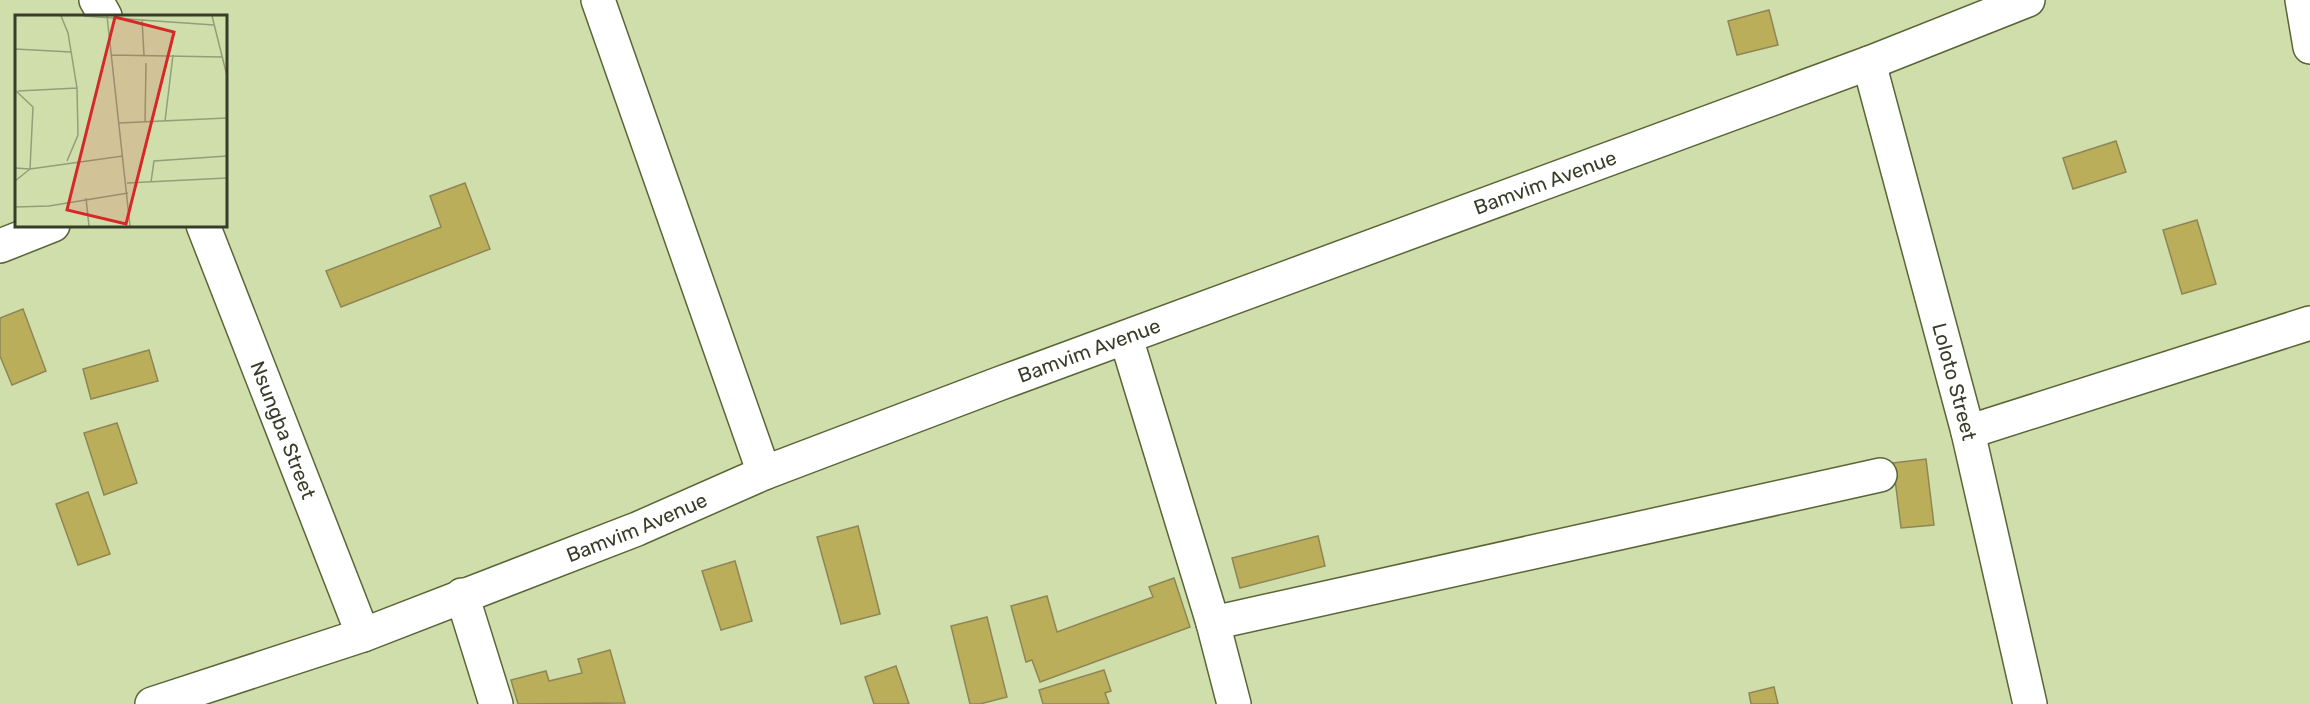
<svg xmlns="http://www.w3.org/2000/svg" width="2310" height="704" font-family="Rubik,sans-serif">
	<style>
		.building { fill: #bbae5a; stroke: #8e8654; stroke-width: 1.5 }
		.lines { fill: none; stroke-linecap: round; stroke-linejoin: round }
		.minor-casing { stroke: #596537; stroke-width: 36 }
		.minor { stroke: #fff; stroke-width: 33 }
		.labels { text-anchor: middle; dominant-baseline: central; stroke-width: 6; stroke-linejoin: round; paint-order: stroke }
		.street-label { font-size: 20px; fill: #373d28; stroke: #d0deab }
		.inset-road { fill: none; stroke: #939e77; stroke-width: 1.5 }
		.view { fill: #d62828; fill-opacity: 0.15; stroke: #d62828; stroke-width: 3 }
		.inset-edge { fill: none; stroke: #373d28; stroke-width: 3 }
	</style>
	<rect width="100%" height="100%" fill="#d0deab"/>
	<g class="building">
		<path d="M 1769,10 L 1778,45 L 1737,55 L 1728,21 Z"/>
		<path d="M 2116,141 L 2126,172 L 2073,189 L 2063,158 Z"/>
		<path d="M 465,183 L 490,249 L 341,307 L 326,271 L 441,227 L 430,196 Z"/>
		<path d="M 2197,220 L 2216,284 L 2182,294 L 2163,230 Z"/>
		<path d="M 23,309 L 46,371 L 12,385 L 0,356 L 0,318 Z"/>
		<path d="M 149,350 L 158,381 L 91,399 L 83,369 Z"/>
		<path d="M 117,423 L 137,483 L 104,495 L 84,433 Z"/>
		<path d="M 1926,459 L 1934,525 L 1901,528 L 1893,463 Z"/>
		<path d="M 88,492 L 110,554 L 78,565 L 56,504 Z"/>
		<path d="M 858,526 L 880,614 L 841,624 L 817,537 Z"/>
		<path d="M 1318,536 L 1325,566 L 1240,588 L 1232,558 Z"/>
		<path d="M 735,561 L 752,621 L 721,630 L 702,571 Z"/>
		<path d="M 1174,578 L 1190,627 L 1040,682 L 1032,660 L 1026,662 L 1011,606 L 1047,596 L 1057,632 L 1153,597 L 1149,587 Z"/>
		<path d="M 987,617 L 1007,697 L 980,704 L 970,704 L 951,626 Z"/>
		<path d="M 610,650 L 625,703 L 518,704 L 511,680 L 546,671 L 549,681 L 582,673 L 578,659 Z"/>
		<path d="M 896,666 L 909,704 L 874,704 L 865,677 Z"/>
		<path d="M 1104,670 L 1111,691 L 1105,693 L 1109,704 L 1043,704 L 1039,690 Z"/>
		<path d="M 1774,687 L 1778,704 L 1751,704 L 1749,693 Z"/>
	</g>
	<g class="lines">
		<defs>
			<g id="minor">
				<path d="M 96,0 L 105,16"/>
				<path d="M 598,0 L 764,473"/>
				<path d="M 2302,0 L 2310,47"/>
				<path id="s1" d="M 1869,63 L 1968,432 L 2030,704"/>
				<path id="s2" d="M 203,225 L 363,635"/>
				<path d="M 0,246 L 53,225"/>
				<path d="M 1126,338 L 1213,623 L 1234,704"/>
				<path d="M 1968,432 L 2310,323"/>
				<path d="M 462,595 L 496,704"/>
				<path d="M 1213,623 L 1880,475"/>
				<path id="s3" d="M 152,704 L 363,635 L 637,529 L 764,473 L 1001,383 L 1869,63 L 2028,0"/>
			</g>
		</defs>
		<use href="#minor" class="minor-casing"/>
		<use href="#minor" class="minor"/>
	</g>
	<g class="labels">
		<g class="street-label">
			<text stroke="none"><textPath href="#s3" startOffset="1488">Bamvim Avenue</textPath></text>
			<text stroke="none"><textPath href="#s3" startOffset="1002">Bamvim Avenue</textPath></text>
			<text stroke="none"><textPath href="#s1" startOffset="330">Loloto Street</textPath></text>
			<text stroke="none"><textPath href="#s2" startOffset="220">Nsungba Street</textPath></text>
			<text stroke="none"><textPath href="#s3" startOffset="516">Bamvim Avenue</textPath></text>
		</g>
	</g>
	<g transform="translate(15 15)">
		<rect width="212" height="212" fill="#d0deab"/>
		<path class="inset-road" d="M 46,1 L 53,18 L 62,73 L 63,120 L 52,146M 69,1 L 199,10M 92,1 L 115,211M 197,1 L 212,61M 127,5 L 129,40M 0,34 L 56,37M 96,40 L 207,42M 3,76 L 62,73M 150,106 L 158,40M 130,107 L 131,48M 104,108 L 212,103M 0,153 L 15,154 L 108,141M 0,166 L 15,154 L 18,92 L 1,76M 136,167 L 139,146 L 212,141M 112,168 L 212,163M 71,183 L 74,211M 0,192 L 34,191 L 113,178"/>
		<path class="view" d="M 100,2 L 159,17 L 111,209 L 52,195 Z"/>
		<rect width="212" height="212" class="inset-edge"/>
	</g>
</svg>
